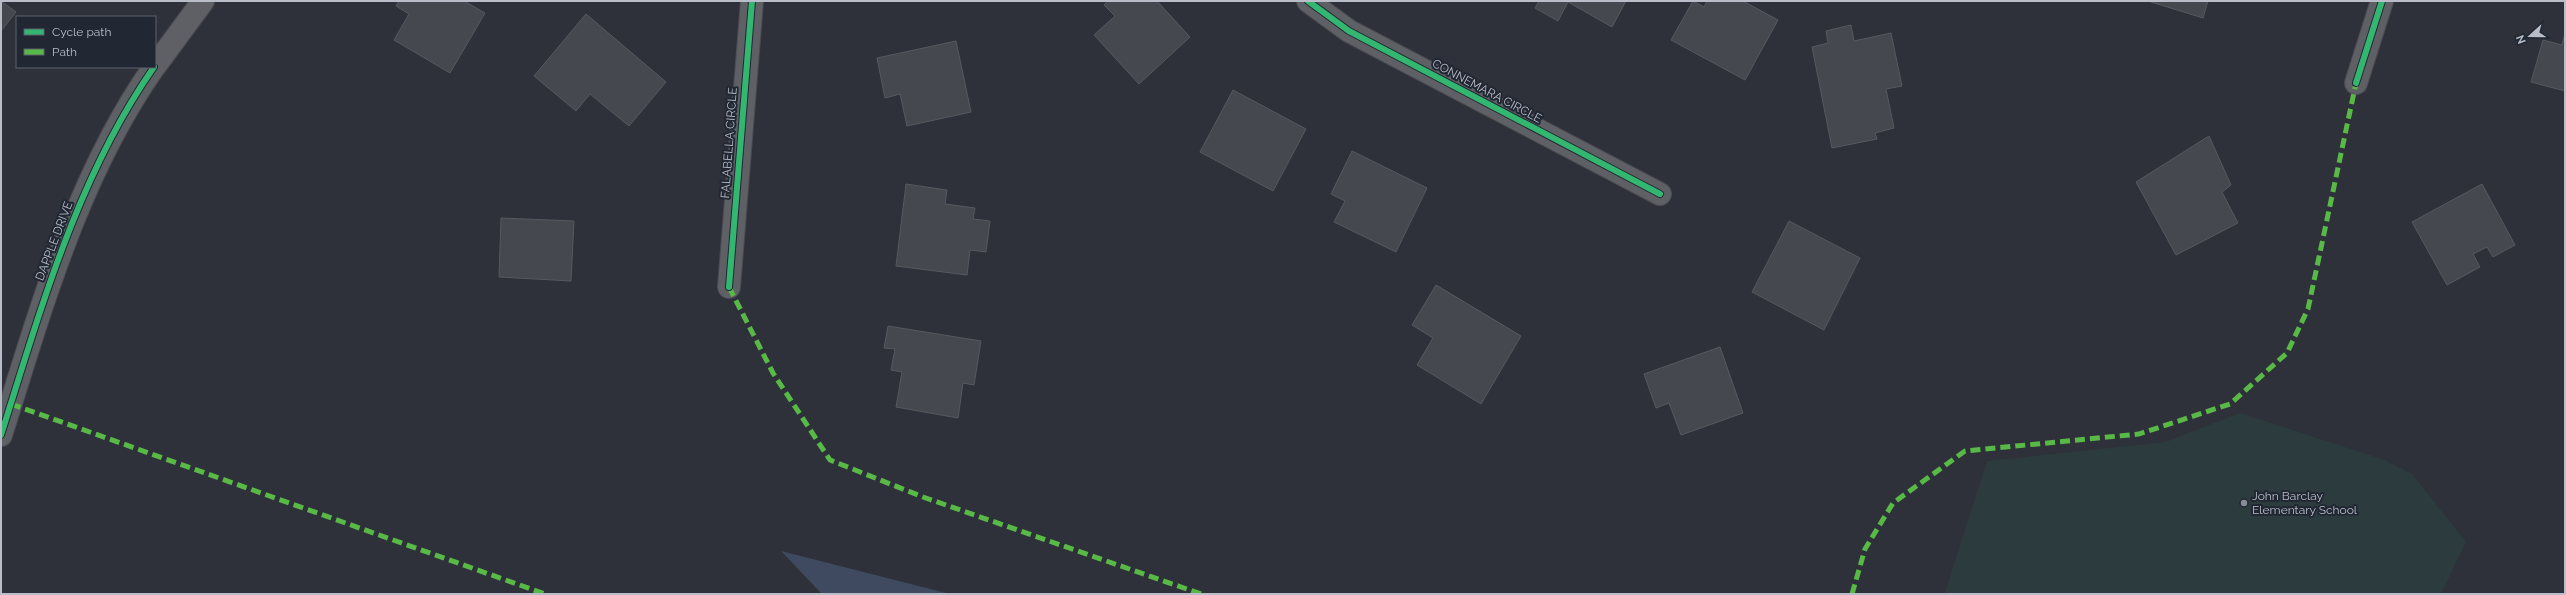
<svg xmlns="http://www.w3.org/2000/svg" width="2566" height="595" font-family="Raleway,sans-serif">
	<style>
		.green { fill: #2c3b3e }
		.water { fill: #3f4a60 }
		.building { fill: #45484e; stroke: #565960 }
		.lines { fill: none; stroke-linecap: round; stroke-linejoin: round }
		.minor-casing { stroke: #4a4c52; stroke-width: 24 }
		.minor { stroke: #5e6066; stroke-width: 22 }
		.quiet { stroke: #58b947; stroke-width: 5; stroke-dasharray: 10 5; stroke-linecap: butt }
		.cycleway-casing { stroke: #212733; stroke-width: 8 }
		.cycleway { stroke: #33b770; stroke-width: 6 }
		.poi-dot { fill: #888c96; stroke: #212733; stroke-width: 1.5 }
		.labels { text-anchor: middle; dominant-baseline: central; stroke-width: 4; stroke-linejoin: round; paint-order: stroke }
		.street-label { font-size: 12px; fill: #b9bdc8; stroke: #212733 }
		.poi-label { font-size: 12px; fill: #b9bdc8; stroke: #212733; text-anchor: start }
	</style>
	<rect width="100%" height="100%" fill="#2e3139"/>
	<path class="green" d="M 2240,413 L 2382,459 L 2412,474 L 2466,542 L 2441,594 L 1946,594 L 1946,589 L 1987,461 L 2165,442 Z"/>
	<path class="water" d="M 781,551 L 950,594 L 822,594 Z"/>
	<g class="building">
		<path d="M 1,1 L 16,12 L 1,31 Z"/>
		<path d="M 399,1 L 464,1 L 485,13 L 450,73 L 394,40 L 409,14 L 396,6 Z"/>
		<path d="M 1108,1 L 1157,1 L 1190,37 L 1139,84 L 1094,35 L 1115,16 L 1104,5 Z"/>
		<path d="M 1539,1 L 1626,1 L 1612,27 L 1568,2 L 1558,21 L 1535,8 Z"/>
		<path d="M 1693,1 L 1704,7 L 1707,1 L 1743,1 L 1778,20 L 1745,80 L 1671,40 Z"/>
		<path d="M 2148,1 L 2208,1 L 2203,18 Z"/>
		<path d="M 586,14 L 666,82 L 629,126 L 590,94 L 576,111 L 534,76 Z"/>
		<path d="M 1851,25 L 1854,41 L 1891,33 L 1902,86 L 1886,89 L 1894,128 L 1875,133 L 1877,139 L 1832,148 L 1812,47 L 1828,43 L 1826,31 Z"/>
		<path d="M 2565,33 L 2565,91 L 2531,82 L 2543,40 L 2562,45 Z"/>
		<path d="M 956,41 L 971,112 L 907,126 L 900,94 L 885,98 L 877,58 Z"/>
		<path d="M 1233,90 L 1306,129 L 1273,191 L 1200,152 Z"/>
		<path d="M 2209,136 L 2231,185 L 2222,192 L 2238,223 L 2176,255 L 2136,182 Z"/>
		<path d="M 1352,151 L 1427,188 L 1396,252 L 1334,222 L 1345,201 L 1331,194 Z"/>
		<path d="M 906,184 L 947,190 L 945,204 L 975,208 L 973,219 L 990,221 L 986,252 L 970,250 L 967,275 L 896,266 Z"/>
		<path d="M 2482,184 L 2515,245 L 2493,257 L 2487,247 L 2473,254 L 2480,267 L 2447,285 L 2412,222 Z"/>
		<path d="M 501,218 L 574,221 L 571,281 L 499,277 Z"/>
		<path d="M 1789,221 L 1860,258 L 1824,330 L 1752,292 Z"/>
		<path d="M 1436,285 L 1521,336 L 1481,404 L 1417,365 L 1433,338 L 1412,325 Z"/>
		<path d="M 888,326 L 981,341 L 974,385 L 963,383 L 958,418 L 896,407 L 902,372 L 891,370 L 895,349 L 884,348 Z"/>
		<path d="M 1720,347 L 1743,413 L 1681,435 L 1669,403 L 1656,408 L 1644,374 Z"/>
	</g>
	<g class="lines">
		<defs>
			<g id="minor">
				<path d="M 1308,1 L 1349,31 L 1660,194"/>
				<path d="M 155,66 L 203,1"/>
				<path d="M 2356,83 L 2382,1"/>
				<path d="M 729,287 L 752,1"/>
				<path d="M 1,435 C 41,309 77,177 154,67"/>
			</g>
		</defs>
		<use href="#minor" class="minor-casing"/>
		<use href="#minor" class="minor"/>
		<g class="quiet">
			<path d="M 729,287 L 773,373 L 830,460 L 923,497 L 1201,594"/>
			<path d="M 11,404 L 545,594"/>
			<path d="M 1852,594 L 1865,549 L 1893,503 L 1965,451 L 2139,434 L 2230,404 L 2287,353 L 2308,309 L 2356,83"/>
		</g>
		<defs>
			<g id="cycleway">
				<path d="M 1308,1 L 1349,31 L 1660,194"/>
				<path d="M 2356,83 L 2382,1"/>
				<path d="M 729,287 L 752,1"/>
				<path d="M 1,435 C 41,309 77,177 154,67"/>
			</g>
		</defs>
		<use href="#cycleway" class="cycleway-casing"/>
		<use href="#cycleway" class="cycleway"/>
	</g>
	<circle class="poi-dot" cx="2244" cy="503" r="4"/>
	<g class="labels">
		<g class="street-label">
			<text transform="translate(1487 91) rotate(28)">CONNEMARA CIRCLE</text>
			<text transform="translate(729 143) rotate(-86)">FALABELLA CIRCLE</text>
			<text transform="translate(54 241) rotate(-69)">DAPPLE DRIVE</text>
		</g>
		<g class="poi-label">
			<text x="2252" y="496">John Barclay<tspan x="2252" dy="14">Elementary School</tspan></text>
		</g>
	</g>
	<rect width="2566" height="595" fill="none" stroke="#b9bdc8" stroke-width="4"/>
	<rect x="16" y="16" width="140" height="52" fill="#212733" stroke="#5e636f"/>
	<rect x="24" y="29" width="20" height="6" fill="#33b770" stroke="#5e636f"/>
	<text x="52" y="36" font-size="12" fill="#b9bdc8">Cycle path</text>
	<rect x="24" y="49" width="20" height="6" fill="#58b947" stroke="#5e636f"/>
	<text x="52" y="56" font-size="12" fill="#b9bdc8">Path</text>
	<g transform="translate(2530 36) rotate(249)" stroke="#212733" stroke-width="3" paint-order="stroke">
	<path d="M0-3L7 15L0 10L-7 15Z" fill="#b9bdc8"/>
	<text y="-6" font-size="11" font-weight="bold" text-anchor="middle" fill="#b9bdc8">N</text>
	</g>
</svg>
